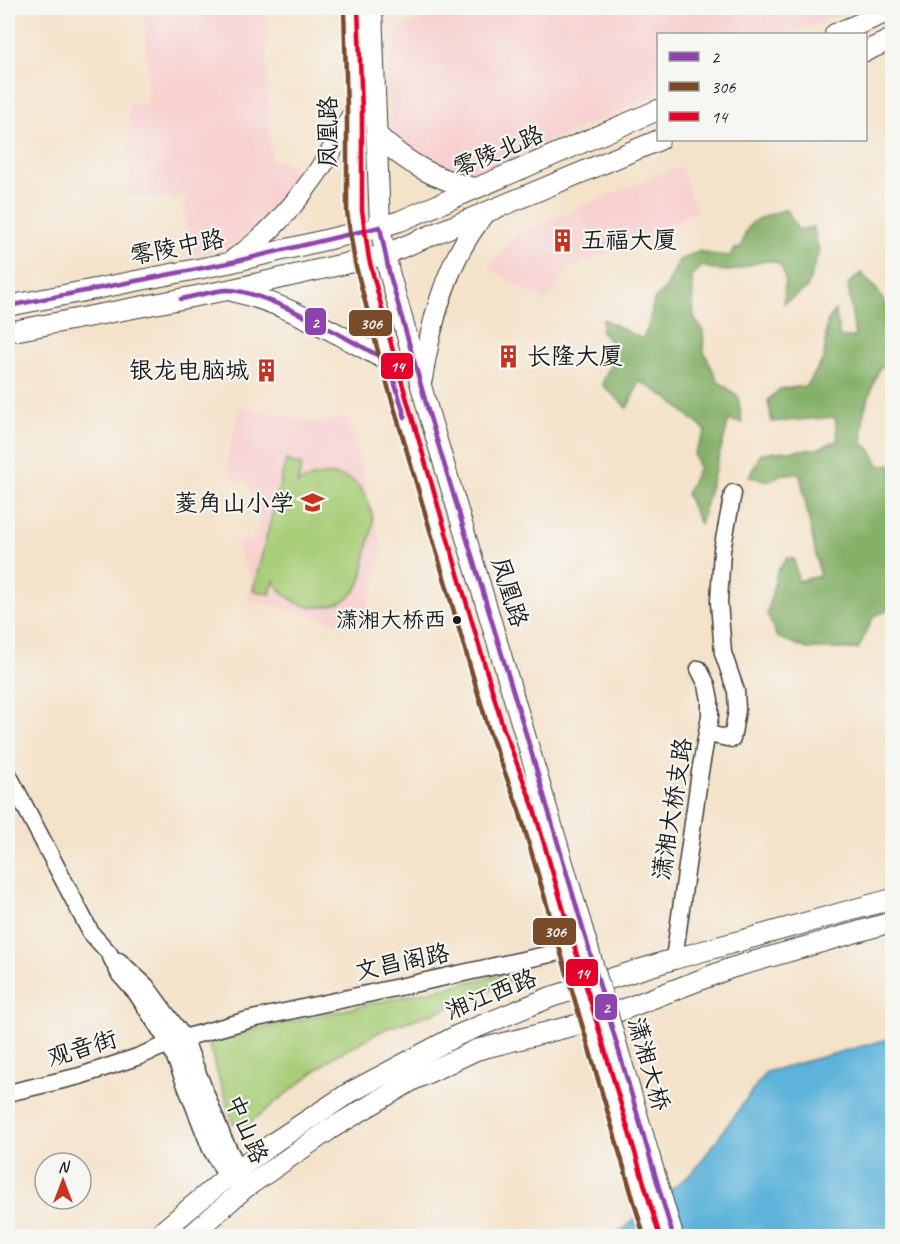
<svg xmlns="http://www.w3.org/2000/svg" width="900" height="1244" font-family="Caveat,'LXGW WenKai TC',sans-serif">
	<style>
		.built { fill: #f7d0cf }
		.green { fill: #a7cd77; stroke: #62744a; stroke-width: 1.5 }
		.forest { fill: #85b068; stroke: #506642; stroke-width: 1.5 }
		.water { fill: #5db3da; stroke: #3c687b; stroke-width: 1.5 }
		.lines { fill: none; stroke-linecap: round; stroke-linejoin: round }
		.minor-casing { stroke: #3c3a36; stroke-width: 19 }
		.major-casing { stroke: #3c3a36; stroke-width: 22 }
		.minor { stroke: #fff; stroke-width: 16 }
		.major { stroke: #fff; stroke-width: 20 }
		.major-bridge-casing { stroke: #3c3a36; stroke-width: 22; stroke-linecap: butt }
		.major-bridge { stroke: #fff; stroke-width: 20 }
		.bus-1-casing { stroke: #f6f6f2; stroke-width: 9 }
		.bus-2-casing { stroke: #f6f6f2; stroke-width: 9 }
		.bus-3-casing { stroke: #f6f6f2; stroke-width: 9 }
		.bus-1 { stroke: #8e44ad; stroke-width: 4.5 }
		.bus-2 { stroke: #7a4b2a; stroke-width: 4.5 }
		.bus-3 { stroke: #e4002b; stroke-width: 4.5 }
		.bus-dot { fill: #1c1c1c; stroke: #f6f6f2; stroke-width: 2 }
		.labels { text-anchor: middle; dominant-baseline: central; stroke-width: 4.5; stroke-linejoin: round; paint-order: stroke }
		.bus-label { font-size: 22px; fill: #1c1c1c; stroke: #f6f6f2; text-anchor: end }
		.street-label { font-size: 24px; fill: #1c1c1c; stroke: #f6f6f2 }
		.poi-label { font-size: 24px; fill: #1c1c1c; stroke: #f6f6f2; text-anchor: start }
		.line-badge { stroke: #f6f6f2; stroke-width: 2 }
		.badge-label { font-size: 16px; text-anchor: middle; font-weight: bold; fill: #fff }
	</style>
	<rect width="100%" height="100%" fill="#f6f6f2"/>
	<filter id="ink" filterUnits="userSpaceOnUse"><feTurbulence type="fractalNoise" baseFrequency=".0167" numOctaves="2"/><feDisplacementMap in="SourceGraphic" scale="12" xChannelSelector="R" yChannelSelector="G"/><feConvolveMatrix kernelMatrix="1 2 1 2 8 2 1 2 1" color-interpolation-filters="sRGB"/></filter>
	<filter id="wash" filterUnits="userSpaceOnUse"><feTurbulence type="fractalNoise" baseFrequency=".008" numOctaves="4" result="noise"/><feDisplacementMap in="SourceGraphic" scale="24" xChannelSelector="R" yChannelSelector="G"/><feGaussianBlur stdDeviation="1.35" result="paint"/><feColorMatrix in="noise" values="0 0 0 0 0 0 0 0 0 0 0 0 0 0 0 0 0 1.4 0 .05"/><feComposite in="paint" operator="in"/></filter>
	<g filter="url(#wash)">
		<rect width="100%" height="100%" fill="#f4e2c9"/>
		<g class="built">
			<path d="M 436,8 L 854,8 L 793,34 L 658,34 L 658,94 L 526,152 L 475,178 L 442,174 L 393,136 L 384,87 L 399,28 L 435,16 Z"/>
			<path d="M 265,10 L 271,160 L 280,160 L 306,179 L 281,208 L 241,243 L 188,256 L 184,198 L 129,197 L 129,106 L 148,103 L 145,15 Z"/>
			<path d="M 680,166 L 696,212 L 568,270 L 546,303 L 490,268 L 515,234 Z"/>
			<path d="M 239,406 L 313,423 L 347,417 L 383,551 L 362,629 L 248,599 L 251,578 L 236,544 L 253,540 L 260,522 L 249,483 L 243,480 L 236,482 L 226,465 Z"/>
		</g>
		<g class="green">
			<path d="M 286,460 L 302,465 L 297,484 C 322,470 356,470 367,500 C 370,507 373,515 373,523 C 372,533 368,544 366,555 C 364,566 363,581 356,590 C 347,602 334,606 320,607 C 299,609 285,597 274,581 L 270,594 L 253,590 Z"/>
			<path d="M 514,972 L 516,979 L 443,1010 L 387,1028 L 333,1057 L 247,1125 L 233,1123 L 208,1043 L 213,1039 Z"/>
		</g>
		<g class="forest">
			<path d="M 787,209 L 798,230 L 813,227 L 819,251 L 807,288 L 784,303 C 784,294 786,282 784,274 C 779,249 748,267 735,270 C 723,272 713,269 702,266 L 692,277 L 694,318 L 703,331 L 704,352 L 718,381 L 738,396 L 742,423 L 729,420 L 700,524 L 686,494 L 699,468 L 694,454 L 706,431 L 669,399 L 640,381 L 627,408 L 602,384 L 617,349 L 601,331 L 603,319 L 642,339 L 648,328 L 654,300 L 666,288 L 679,260 L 699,251 L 709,254 L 730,256 L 734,249 L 741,248 C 747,216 759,219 787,209 Z"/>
			<path d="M 861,273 L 877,290 L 892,316 L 892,372 L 880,366 L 864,411 L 862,443 L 869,448 L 880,466 L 892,464 L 892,525 L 891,530 L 892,534 L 892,609 L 874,616 L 858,649 L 808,649 L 777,637 L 767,613 L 777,572 L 787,558 L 794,559 L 798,581 L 820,576 L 800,474 L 781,474 L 770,481 L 749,477 L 761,453 L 817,449 L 838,440 L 835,417 L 772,422 L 768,400 L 780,389 L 807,386 L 824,358 L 827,322 L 835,310 L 840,337 L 855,337 L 848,284 Z"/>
		</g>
		<path class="water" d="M 892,1038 L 892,1236 L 615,1236 L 695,1170 L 766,1072 Z"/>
	</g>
	<g filter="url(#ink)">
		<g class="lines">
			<defs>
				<g id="minor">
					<path d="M 708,734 L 732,739 L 737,710 L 736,691 L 723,653 L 719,602 L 722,550 L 733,493"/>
					<path d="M 8,774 L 91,933 L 109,953 L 120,975 L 137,994 L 170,1045 L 211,1149 L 227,1177 L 237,1183"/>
					<path d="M 674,959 L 700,772 L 710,716 L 710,700 L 707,685 L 699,669"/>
					<path d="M 119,961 L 146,986 L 184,1038 L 223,1138 L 238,1168 L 243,1181"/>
					<path d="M 8,1093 L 80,1076 L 137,1057 L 184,1038 L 248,1020 L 578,948"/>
				</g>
				<g id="major">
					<path d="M 351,8 L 355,111 L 354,211 L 362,261 L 388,361 L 496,729 L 526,808"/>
					<path d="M 372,8 L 380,227 L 389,272 L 429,414 L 545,802"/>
					<path d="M 835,34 L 892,10"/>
					<path d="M 866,51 L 892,39"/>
					<path d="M 377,135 C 406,163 436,180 475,188"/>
					<path d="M 234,259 C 284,226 326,165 353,113"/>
					<path d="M 232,291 C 288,304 337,334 388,361"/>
					<path d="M 8,306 L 228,263 L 380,227 L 400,221 L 658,110"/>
					<path d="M 8,332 L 228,290 L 384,255 L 659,140"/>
					<path d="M 422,379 C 431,323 447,258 484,215"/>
					<path d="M 157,1236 L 227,1177 L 276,1141 L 349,1093 L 458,1035 L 551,997 L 674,959 L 892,899"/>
					<path d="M 190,1236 L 245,1188 L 332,1128 L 413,1080 L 476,1050 L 596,1020 L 731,968 L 892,922"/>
				</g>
			</defs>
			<use href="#minor" class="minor-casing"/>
			<use href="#major" class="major-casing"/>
			<use href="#minor" class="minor"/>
			<use href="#major" class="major"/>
			<defs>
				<g id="major-bridge">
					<path d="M 545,802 L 673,1236"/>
					<path d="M 526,808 L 652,1236"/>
				</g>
			</defs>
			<use href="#major-bridge" class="major-bridge-casing"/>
			<use href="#major-bridge" class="major-bridge"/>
			<defs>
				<g id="bus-1">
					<path d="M 181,299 C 196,296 212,291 227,290 C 264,289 352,342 388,361 L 405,417"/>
					<path d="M 8,306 L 228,263 L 380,227 L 389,272 L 429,414 L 523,724 L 673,1236"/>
				</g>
				<path id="bus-2" d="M 344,8 L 347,111 L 347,212 L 355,263 L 381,363 L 489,731 L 519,810 L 644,1236"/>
				<path id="bus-3" d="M 358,8 L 362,111 L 362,210 L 369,259 L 395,359 L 503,727 L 533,806 L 659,1234"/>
			</defs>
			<use href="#bus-1" class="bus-1-casing"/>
			<use href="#bus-2" class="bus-2-casing"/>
			<use href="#bus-3" class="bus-3-casing"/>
			<use href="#bus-1" class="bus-1"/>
			<use href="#bus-2" class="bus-2"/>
			<use href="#bus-3" class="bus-3"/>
		</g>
	</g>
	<defs>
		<symbol id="building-bare" viewBox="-9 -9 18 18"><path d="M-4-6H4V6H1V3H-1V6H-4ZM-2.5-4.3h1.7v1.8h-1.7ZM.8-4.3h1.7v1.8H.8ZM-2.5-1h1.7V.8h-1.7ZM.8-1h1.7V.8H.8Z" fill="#c8321e" stroke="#f6f6f2" stroke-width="2.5" paint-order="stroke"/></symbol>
		<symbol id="school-bare" viewBox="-9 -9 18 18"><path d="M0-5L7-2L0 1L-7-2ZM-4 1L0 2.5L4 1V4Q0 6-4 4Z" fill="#c8321e" stroke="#f6f6f2" stroke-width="2.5" paint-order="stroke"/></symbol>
	</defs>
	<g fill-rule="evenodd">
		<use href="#building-bare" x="546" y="224" width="33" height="33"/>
		<use href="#building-bare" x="492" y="340" width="33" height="33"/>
		<use href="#building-bare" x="250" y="354" width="33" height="33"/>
		<use href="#school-bare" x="296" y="486" width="33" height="33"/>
	</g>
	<circle class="bus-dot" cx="457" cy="620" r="5"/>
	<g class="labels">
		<g class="bus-label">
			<text x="446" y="620">潇湘大桥西</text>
		</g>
		<g class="street-label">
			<text transform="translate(328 132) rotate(-90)">凤凰路</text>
			<text transform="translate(498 151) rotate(-23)">零陵北路</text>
			<text transform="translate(177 247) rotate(-11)">零陵中路</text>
			<text transform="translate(510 592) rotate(73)">凤凰路</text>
			<text transform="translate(672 809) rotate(-81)">潇湘大桥支路</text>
			<text transform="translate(402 962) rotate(-12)">文昌阁路</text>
			<text transform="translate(491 994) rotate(-22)">湘江西路</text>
			<text transform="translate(82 1048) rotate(-17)">观音街</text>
			<text transform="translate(649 1064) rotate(74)">潇湘大桥</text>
			<text transform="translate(247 1129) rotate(67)">中山路</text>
		</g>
		<g class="poi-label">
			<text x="581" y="240">五福大厦</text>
			<text x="527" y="356">长隆大厦</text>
			<text x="249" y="370" text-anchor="end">银龙电脑城</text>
			<text x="294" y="503" text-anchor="end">菱角山小学</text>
		</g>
	</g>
	<g class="line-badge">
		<rect x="304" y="307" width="23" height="29" rx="6" fill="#8e44ad"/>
		<rect x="348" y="309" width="45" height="28" rx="6" fill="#7a4b2a"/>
		<rect x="380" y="352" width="34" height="28" rx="6" fill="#e4002b"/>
		<rect x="532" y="917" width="45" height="29" rx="6" fill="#7a4b2a"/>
		<rect x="565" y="958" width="34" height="29" rx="6" fill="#e4002b"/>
		<rect x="594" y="993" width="24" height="28" rx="6" fill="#8e44ad"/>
	</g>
	<g class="badge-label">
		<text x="315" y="328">2</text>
		<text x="371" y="329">306</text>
		<text x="397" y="372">14</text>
		<text x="555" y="937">306</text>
		<text x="582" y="979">14</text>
		<text x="606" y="1013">2</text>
	</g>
	<rect width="900" height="1244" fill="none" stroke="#f6f6f2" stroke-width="30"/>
	<rect x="657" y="33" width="210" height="108" fill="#f6f6f2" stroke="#9f9f9c" stroke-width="1.5"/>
	<rect x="669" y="52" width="30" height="9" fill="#8e44ad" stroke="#9f9f9c" stroke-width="1.5"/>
	<text x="711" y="63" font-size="18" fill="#1c1c1c">2</text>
	<rect x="669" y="82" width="30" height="9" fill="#7a4b2a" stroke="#9f9f9c" stroke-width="1.5"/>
	<text x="711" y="93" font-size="18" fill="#1c1c1c">306</text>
	<rect x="669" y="112" width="30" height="9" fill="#e4002b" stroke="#9f9f9c" stroke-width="1.5"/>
	<text x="711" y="123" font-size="18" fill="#1c1c1c">14</text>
	<g transform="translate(63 1181)"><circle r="28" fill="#f6f6f2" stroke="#9f9f9c" stroke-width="1.5"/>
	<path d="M0-4.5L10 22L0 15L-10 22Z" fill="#c8321e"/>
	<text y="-9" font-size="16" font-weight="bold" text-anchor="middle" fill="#1c1c1c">N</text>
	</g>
</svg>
